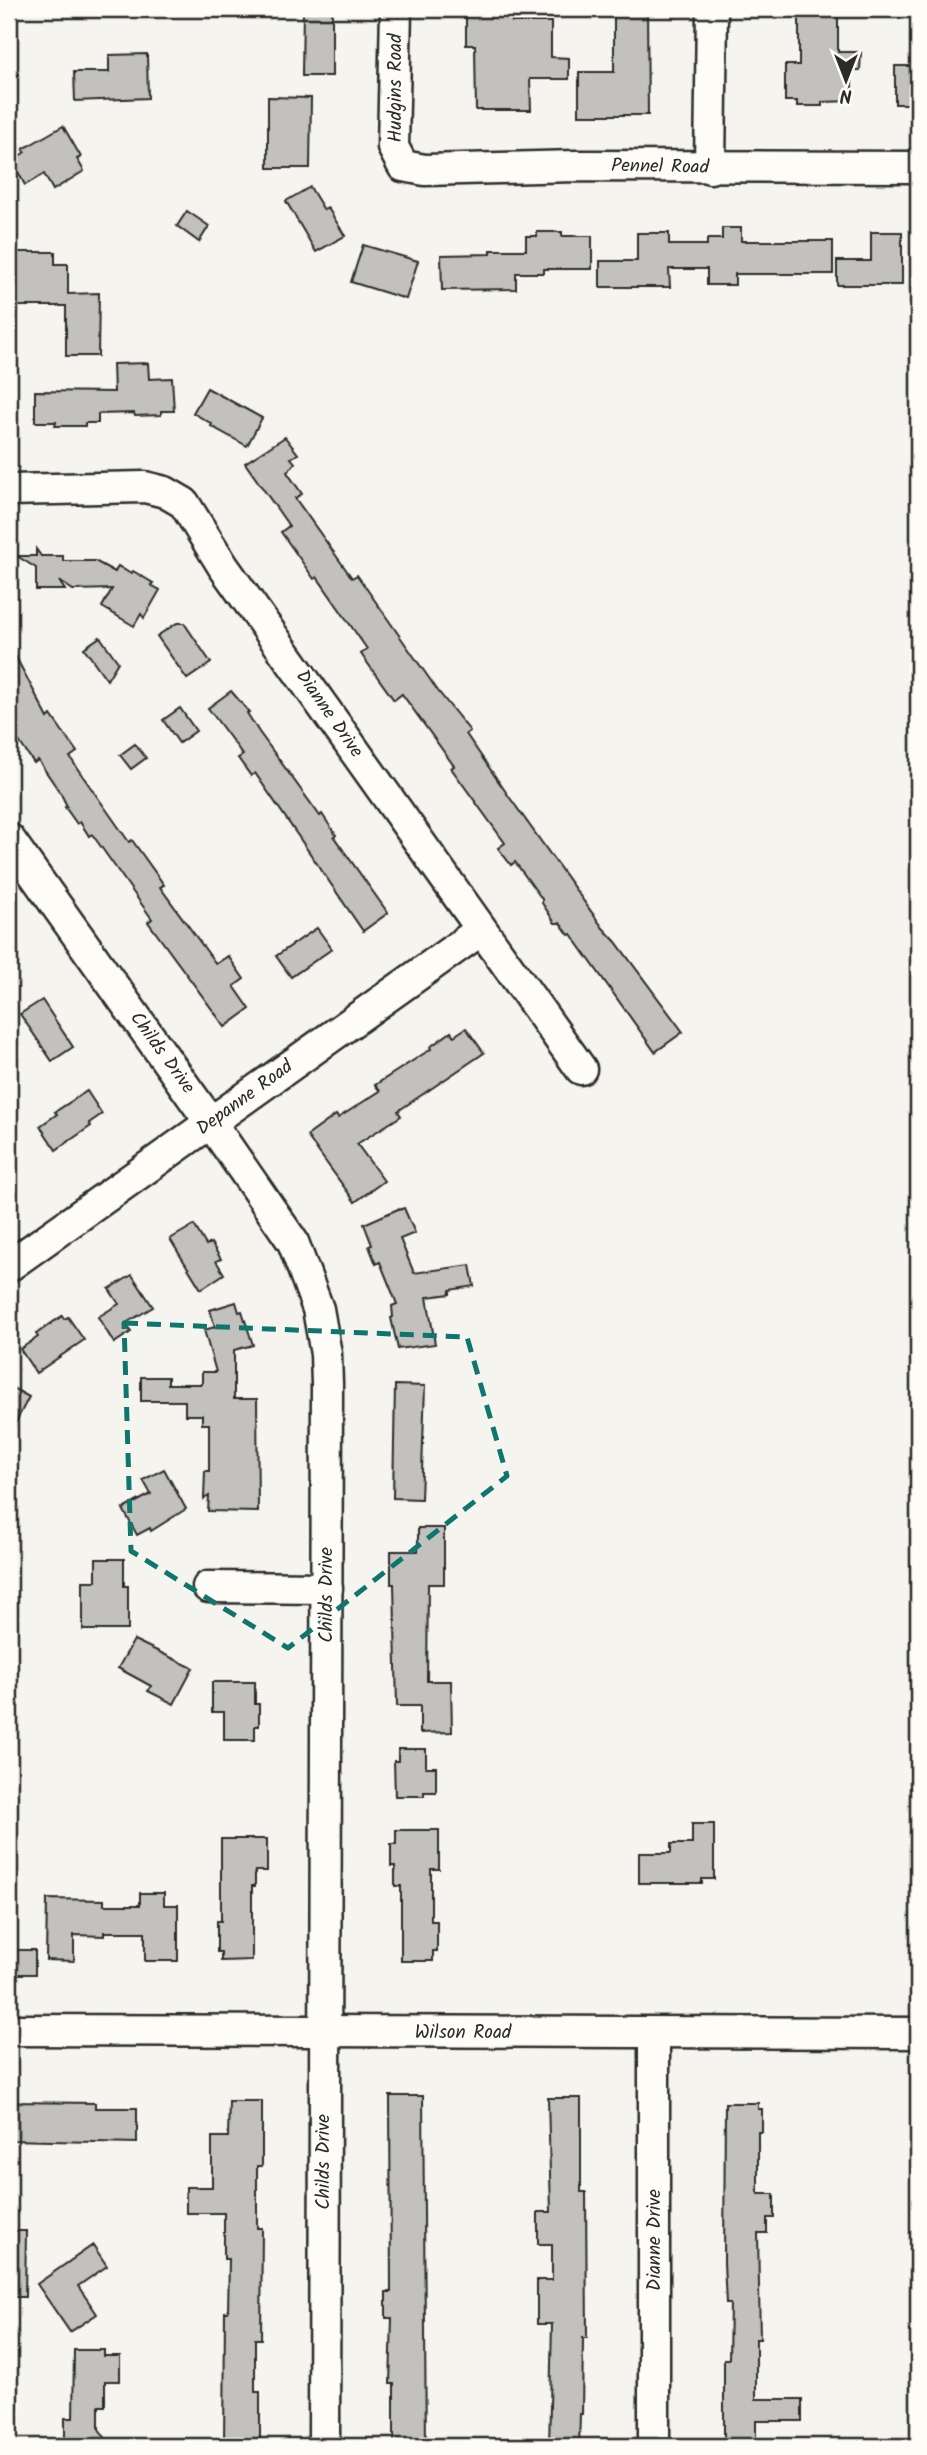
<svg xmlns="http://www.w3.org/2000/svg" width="927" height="2455" font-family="Kalam,sans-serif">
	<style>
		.building { fill: #c2c1be; stroke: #2b2b2b; stroke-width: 2 }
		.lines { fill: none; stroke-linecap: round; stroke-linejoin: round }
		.minor-casing { stroke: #2b2b2b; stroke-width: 35 }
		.minor { stroke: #fdfcf7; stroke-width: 30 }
		.marked { fill: none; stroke: #0f766e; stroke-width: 5; stroke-dasharray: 14 9; stroke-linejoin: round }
		.labels { text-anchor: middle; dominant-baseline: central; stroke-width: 5; stroke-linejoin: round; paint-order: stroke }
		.street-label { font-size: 19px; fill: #2b2b2b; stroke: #fdfcf7 }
	</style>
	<rect width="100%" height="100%" fill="#f5f4ef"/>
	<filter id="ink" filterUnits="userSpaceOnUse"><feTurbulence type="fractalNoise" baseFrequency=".0143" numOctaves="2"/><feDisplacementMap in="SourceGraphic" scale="14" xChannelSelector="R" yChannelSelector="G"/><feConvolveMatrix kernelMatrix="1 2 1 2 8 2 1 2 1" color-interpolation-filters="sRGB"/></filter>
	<g filter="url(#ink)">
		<g class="building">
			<path d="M 303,9 L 332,9 L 332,76 L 302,76 Z"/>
			<path d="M 466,9 L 512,9 L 512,22 L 551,22 L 551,57 L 569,58 L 569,79 L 530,79 L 531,110 L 476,110 L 475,45 L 466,45 Z"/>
			<path d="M 614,9 L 647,9 L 648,115 L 579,115 L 579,72 L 614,72 Z"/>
			<path d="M 799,9 L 838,9 L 838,52 L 861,52 L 860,70 L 852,70 L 852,101 L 822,102 L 822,106 L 797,106 L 797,101 L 785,101 L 785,65 L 799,65 Z"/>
			<path d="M 147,54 L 148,98 L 75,101 L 74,72 L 109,72 L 109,55 Z"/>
			<rect x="895" y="66" width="23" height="38"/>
			<path d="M 268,97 L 311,98 L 310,168 L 268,168 Z"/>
			<path d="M 63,126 L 81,157 L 77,159 L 84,171 L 53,190 L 44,174 L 25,185 L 12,161 L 25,152 L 23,149 Z"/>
			<path d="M 310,187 L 324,210 L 328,208 L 345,236 L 316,252 L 286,201 Z"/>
			<path d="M 187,211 L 209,226 L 199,242 L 177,226 Z"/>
			<path d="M 722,228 L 741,228 L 741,241 L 833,241 L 833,274 L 735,274 L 735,285 L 707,285 L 707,269 L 669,269 L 670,287 L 600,287 L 600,261 L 637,261 L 637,233 L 669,233 L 669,245 L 707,245 L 707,239 L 722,239 Z"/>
			<path d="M 537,232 L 562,232 L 562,236 L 592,236 L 592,269 L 544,269 L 544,273 L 516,273 L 516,289 L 442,290 L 441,255 L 491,254 L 491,250 L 526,250 L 526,236 L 537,236 Z"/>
			<path d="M 871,232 L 902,232 L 902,285 L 837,285 L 837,261 L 871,261 Z"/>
			<path d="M 363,245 L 418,261 L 406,299 L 351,282 Z"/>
			<path d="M 12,252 L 55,252 L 55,264 L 68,264 L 68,294 L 99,293 L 98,356 L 66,356 L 66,306 L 9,306 L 9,258 L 12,258 Z"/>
			<path d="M 148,363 L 149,379 L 172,378 L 174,411 L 161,411 L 161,415 L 135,416 L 134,413 L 98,414 L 98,423 L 85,423 L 85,426 L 55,426 L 56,422 L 35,422 L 35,391 L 114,392 L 113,364 Z"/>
			<path d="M 207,388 L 262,418 L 247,446 L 211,426 L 212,424 L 193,413 Z"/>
			<path d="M 285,437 L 298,454 L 291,458 L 295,463 L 287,472 L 302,494 L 295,498 L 352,578 L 357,575 L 438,691 L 470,731 L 466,734 L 510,798 L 603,928 L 616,942 L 683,1032 L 655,1052 L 571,934 L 569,935 L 560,923 L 555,923 L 542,903 L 542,899 L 515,862 L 511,865 L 498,848 L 505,843 L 451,768 L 454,766 L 402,694 L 394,700 L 361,654 L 367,649 L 317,577 L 314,579 L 281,532 L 289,526 L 245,463 Z"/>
			<path d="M 36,549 L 41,556 L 63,556 L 63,561 L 95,561 L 115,572 L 118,566 L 131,574 L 133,571 L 153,583 L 151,585 L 160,590 L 144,618 L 141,614 L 134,626 L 102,607 L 112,589 L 73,590 L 59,581 L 65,590 L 36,590 L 36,568 L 17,556 L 36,556 Z"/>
			<path d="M 177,623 L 184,623 L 211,663 L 187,679 L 157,636 Z"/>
			<path d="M 100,637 L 118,662 L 107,680 L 84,648 Z"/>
			<path d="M 9,644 L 48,718 L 51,715 L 77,752 L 70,757 L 77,768 L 129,842 L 132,840 L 164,885 L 160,887 L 216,964 L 228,956 L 244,979 L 234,986 L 250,1009 L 225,1027 L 148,922 L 152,919 L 92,834 L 89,836 L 80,822 L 77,824 L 65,807 L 67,806 L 61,794 L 38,760 L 34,763 L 9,727 Z"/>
			<path d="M 231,691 L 249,712 L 247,713 L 259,732 L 320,816 L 322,814 L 336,835 L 334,837 L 388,913 L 363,931 L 255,773 L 251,776 L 238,758 L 243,755 L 208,708 Z"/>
			<path d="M 180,708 L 196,731 L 179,743 L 163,720 Z"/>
			<path d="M 135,744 L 146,758 L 131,769 L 120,755 Z"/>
			<path d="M 317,928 L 332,949 L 291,977 L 276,956 Z"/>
			<path d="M 42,1000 L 73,1047 L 52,1061 L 20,1014 Z"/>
			<path d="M 466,1028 L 484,1053 L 398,1111 L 401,1116 L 357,1144 L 384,1181 L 355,1202 L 307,1136 L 336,1115 L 338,1118 L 380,1091 L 375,1085 L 431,1049 L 430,1047 L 451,1032 L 454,1036 Z"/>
			<path d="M 87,1091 L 102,1114 L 89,1123 L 91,1126 L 56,1150 L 40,1126 L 57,1114 L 55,1112 Z"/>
			<path d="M 404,1208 L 415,1233 L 400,1239 L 414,1273 L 470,1265 L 474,1286 L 450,1290 L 450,1294 L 427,1297 L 435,1344 L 398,1349 L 391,1318 L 393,1317 L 392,1306 L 397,1304 L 380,1262 L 376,1264 L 369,1246 L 372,1245 L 364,1224 L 398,1209 L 399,1210 Z"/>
			<path d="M 194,1225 L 206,1245 L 211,1243 L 221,1259 L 216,1261 L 224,1274 L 201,1289 L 170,1239 Z"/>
			<path d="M 132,1275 L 153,1307 L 126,1323 L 131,1332 L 114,1343 L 98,1317 L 119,1304 L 109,1289 Z"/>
			<path d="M 236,1302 L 239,1312 L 242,1311 L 253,1345 L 234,1350 L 234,1399 L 257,1399 L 258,1512 L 208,1511 L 209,1496 L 204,1499 L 205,1471 L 209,1471 L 209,1424 L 202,1424 L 202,1415 L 185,1415 L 185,1401 L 141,1401 L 141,1377 L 168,1377 L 168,1384 L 202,1384 L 202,1372 L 216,1372 L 204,1330 L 215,1327 L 210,1310 Z"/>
			<path d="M 62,1316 L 64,1319 L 68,1317 L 84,1340 L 36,1373 L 20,1349 L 38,1337 L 36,1334 Z"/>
			<path d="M 395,1385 L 425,1386 L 421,1499 L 393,1498 Z"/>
			<path d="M 9,1386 L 29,1397 L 9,1435 Z"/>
			<path d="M 164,1469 L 186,1509 L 151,1531 L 150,1528 L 137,1535 L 123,1509 L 151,1494 L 143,1480 Z"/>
			<path d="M 418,1528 L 444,1528 L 444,1584 L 428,1584 L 427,1681 L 451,1681 L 452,1732 L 420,1733 L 420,1706 L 397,1706 L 394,1584 L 391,1584 L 391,1551 L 418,1551 Z"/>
			<path d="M 96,1559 L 124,1559 L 124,1586 L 128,1586 L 128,1630 L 83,1630 L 83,1581 L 96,1581 Z"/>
			<path d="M 134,1640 L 193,1668 L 174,1704 L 148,1691 L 151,1686 L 118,1668 Z"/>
			<path d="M 212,1682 L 255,1682 L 255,1704 L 259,1704 L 259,1726 L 255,1726 L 255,1740 L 224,1740 L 224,1712 L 212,1712 Z"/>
			<path d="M 398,1749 L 426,1749 L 426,1767 L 436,1767 L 436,1792 L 424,1792 L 424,1796 L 395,1796 L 394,1761 L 398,1761 Z"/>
			<path d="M 692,1824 L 714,1824 L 714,1879 L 702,1879 L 702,1883 L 639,1883 L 639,1853 L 671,1853 L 671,1844 L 692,1844 Z"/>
			<path d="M 396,1830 L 439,1830 L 439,1869 L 431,1869 L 431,1921 L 437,1921 L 437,1951 L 433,1951 L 433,1961 L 401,1961 L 401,1886 L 395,1886 L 395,1866 L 391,1866 L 391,1844 L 396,1844 Z"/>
			<path d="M 221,1839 L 267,1839 L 267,1871 L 255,1871 L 255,1886 L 252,1886 L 252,1960 L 221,1961 L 221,1952 L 217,1952 L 217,1921 L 221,1921 Z"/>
			<path d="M 140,1893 L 164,1893 L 164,1905 L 178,1905 L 178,1961 L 145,1961 L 145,1932 L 104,1932 L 104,1936 L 74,1935 L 74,1961 L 46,1960 L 47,1899 L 104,1900 L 104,1905 L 140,1905 Z"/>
			<rect x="13" y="1950" width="22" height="24"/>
			<path d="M 390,2096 L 423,2096 L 426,2446 L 394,2446 L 394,2384 L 390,2384 L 392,2318 L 386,2318 L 386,2292 L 391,2292 Z"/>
			<path d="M 548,2098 L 581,2098 L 581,2192 L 586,2192 L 587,2338 L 583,2338 L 582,2414 L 580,2414 L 579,2446 L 549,2446 L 552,2324 L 537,2324 L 537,2280 L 552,2280 L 552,2244 L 538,2244 L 538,2212 L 551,2212 Z"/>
			<path d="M 229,2101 L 262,2101 L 262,2166 L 257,2166 L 257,2228 L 262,2228 L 261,2339 L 255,2339 L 255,2392 L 260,2392 L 260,2446 L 224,2446 L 225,2312 L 228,2312 L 229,2259 L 224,2259 L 224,2213 L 186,2213 L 186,2187 L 212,2187 L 212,2137 L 228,2137 Z"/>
			<path d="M 9,2102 L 95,2103 L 95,2108 L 137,2108 L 137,2143 L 9,2140 Z"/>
			<path d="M 725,2103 L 758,2103 L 758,2109 L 762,2109 L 762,2132 L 758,2132 L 758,2194 L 774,2194 L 774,2218 L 767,2218 L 767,2233 L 758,2233 L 760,2339 L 756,2339 L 756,2399 L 802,2399 L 802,2421 L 756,2421 L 756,2446 L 724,2446 L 724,2359 L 729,2359 L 730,2304 L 726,2304 L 724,2263 Z"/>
			<path d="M 9,2231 L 26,2231 L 25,2297 L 9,2297 Z"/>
			<path d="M 93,2245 L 107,2266 L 78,2286 L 97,2314 L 70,2332 L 37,2284 Z"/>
			<path d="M 74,2350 L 104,2350 L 104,2356 L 120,2356 L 120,2381 L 105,2381 L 105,2406 L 99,2406 L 99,2429 L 111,2446 L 65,2446 L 65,2418 L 73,2418 Z"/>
		</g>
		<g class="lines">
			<defs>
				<g id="minor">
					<path d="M 396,9 L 393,147 L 403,166 L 425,170 L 576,166 L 918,167"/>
					<path d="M 710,168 L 712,9"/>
					<path d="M 9,490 L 145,487 L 165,492 L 184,503 L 223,566 L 581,1069"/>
					<path d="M 9,839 L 211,1123 L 293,1242 L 318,1309 L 326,1354 L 327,1384 L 324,2446"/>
					<path d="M 9,1266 L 481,930"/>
					<path d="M 208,1587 L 327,1588"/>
					<path d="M 9,2030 L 918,2033"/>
					<path d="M 654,2034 L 654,2446"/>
				</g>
			</defs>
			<use href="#minor" class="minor-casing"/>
			<use href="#minor" class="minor"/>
		</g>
	</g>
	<path class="marked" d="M 124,1323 L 467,1337 L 507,1476 L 288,1648 L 131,1551 Z"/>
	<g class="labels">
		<g class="street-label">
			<text transform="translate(396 88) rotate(-90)">Hudgins Road</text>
			<text transform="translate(660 167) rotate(1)">Pennel Road</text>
			<text transform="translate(329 714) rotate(55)">Dianne Drive</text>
			<text transform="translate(162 1053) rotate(54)">Childs Drive</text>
			<text transform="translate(245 1098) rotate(-36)">Depanne Road</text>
			<text transform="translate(327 1595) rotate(-90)">Childs Drive</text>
			<text x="463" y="2033">Wilson Road</text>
			<text transform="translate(324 2162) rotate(-90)">Childs Drive</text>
			<text transform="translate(655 2240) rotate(-90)">Dianne Drive</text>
		</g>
	</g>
	<rect width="927" height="2455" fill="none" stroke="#fdfcf7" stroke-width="35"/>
	<rect x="18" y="18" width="892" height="2420" fill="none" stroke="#2b2b2b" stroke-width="2.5" filter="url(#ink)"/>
	<g transform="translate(846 80) rotate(180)" stroke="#fdfcf7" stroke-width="5" paint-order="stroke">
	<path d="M0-5L12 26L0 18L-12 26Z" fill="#2b2b2b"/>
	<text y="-10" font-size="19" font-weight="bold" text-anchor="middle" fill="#2b2b2b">N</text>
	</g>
</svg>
